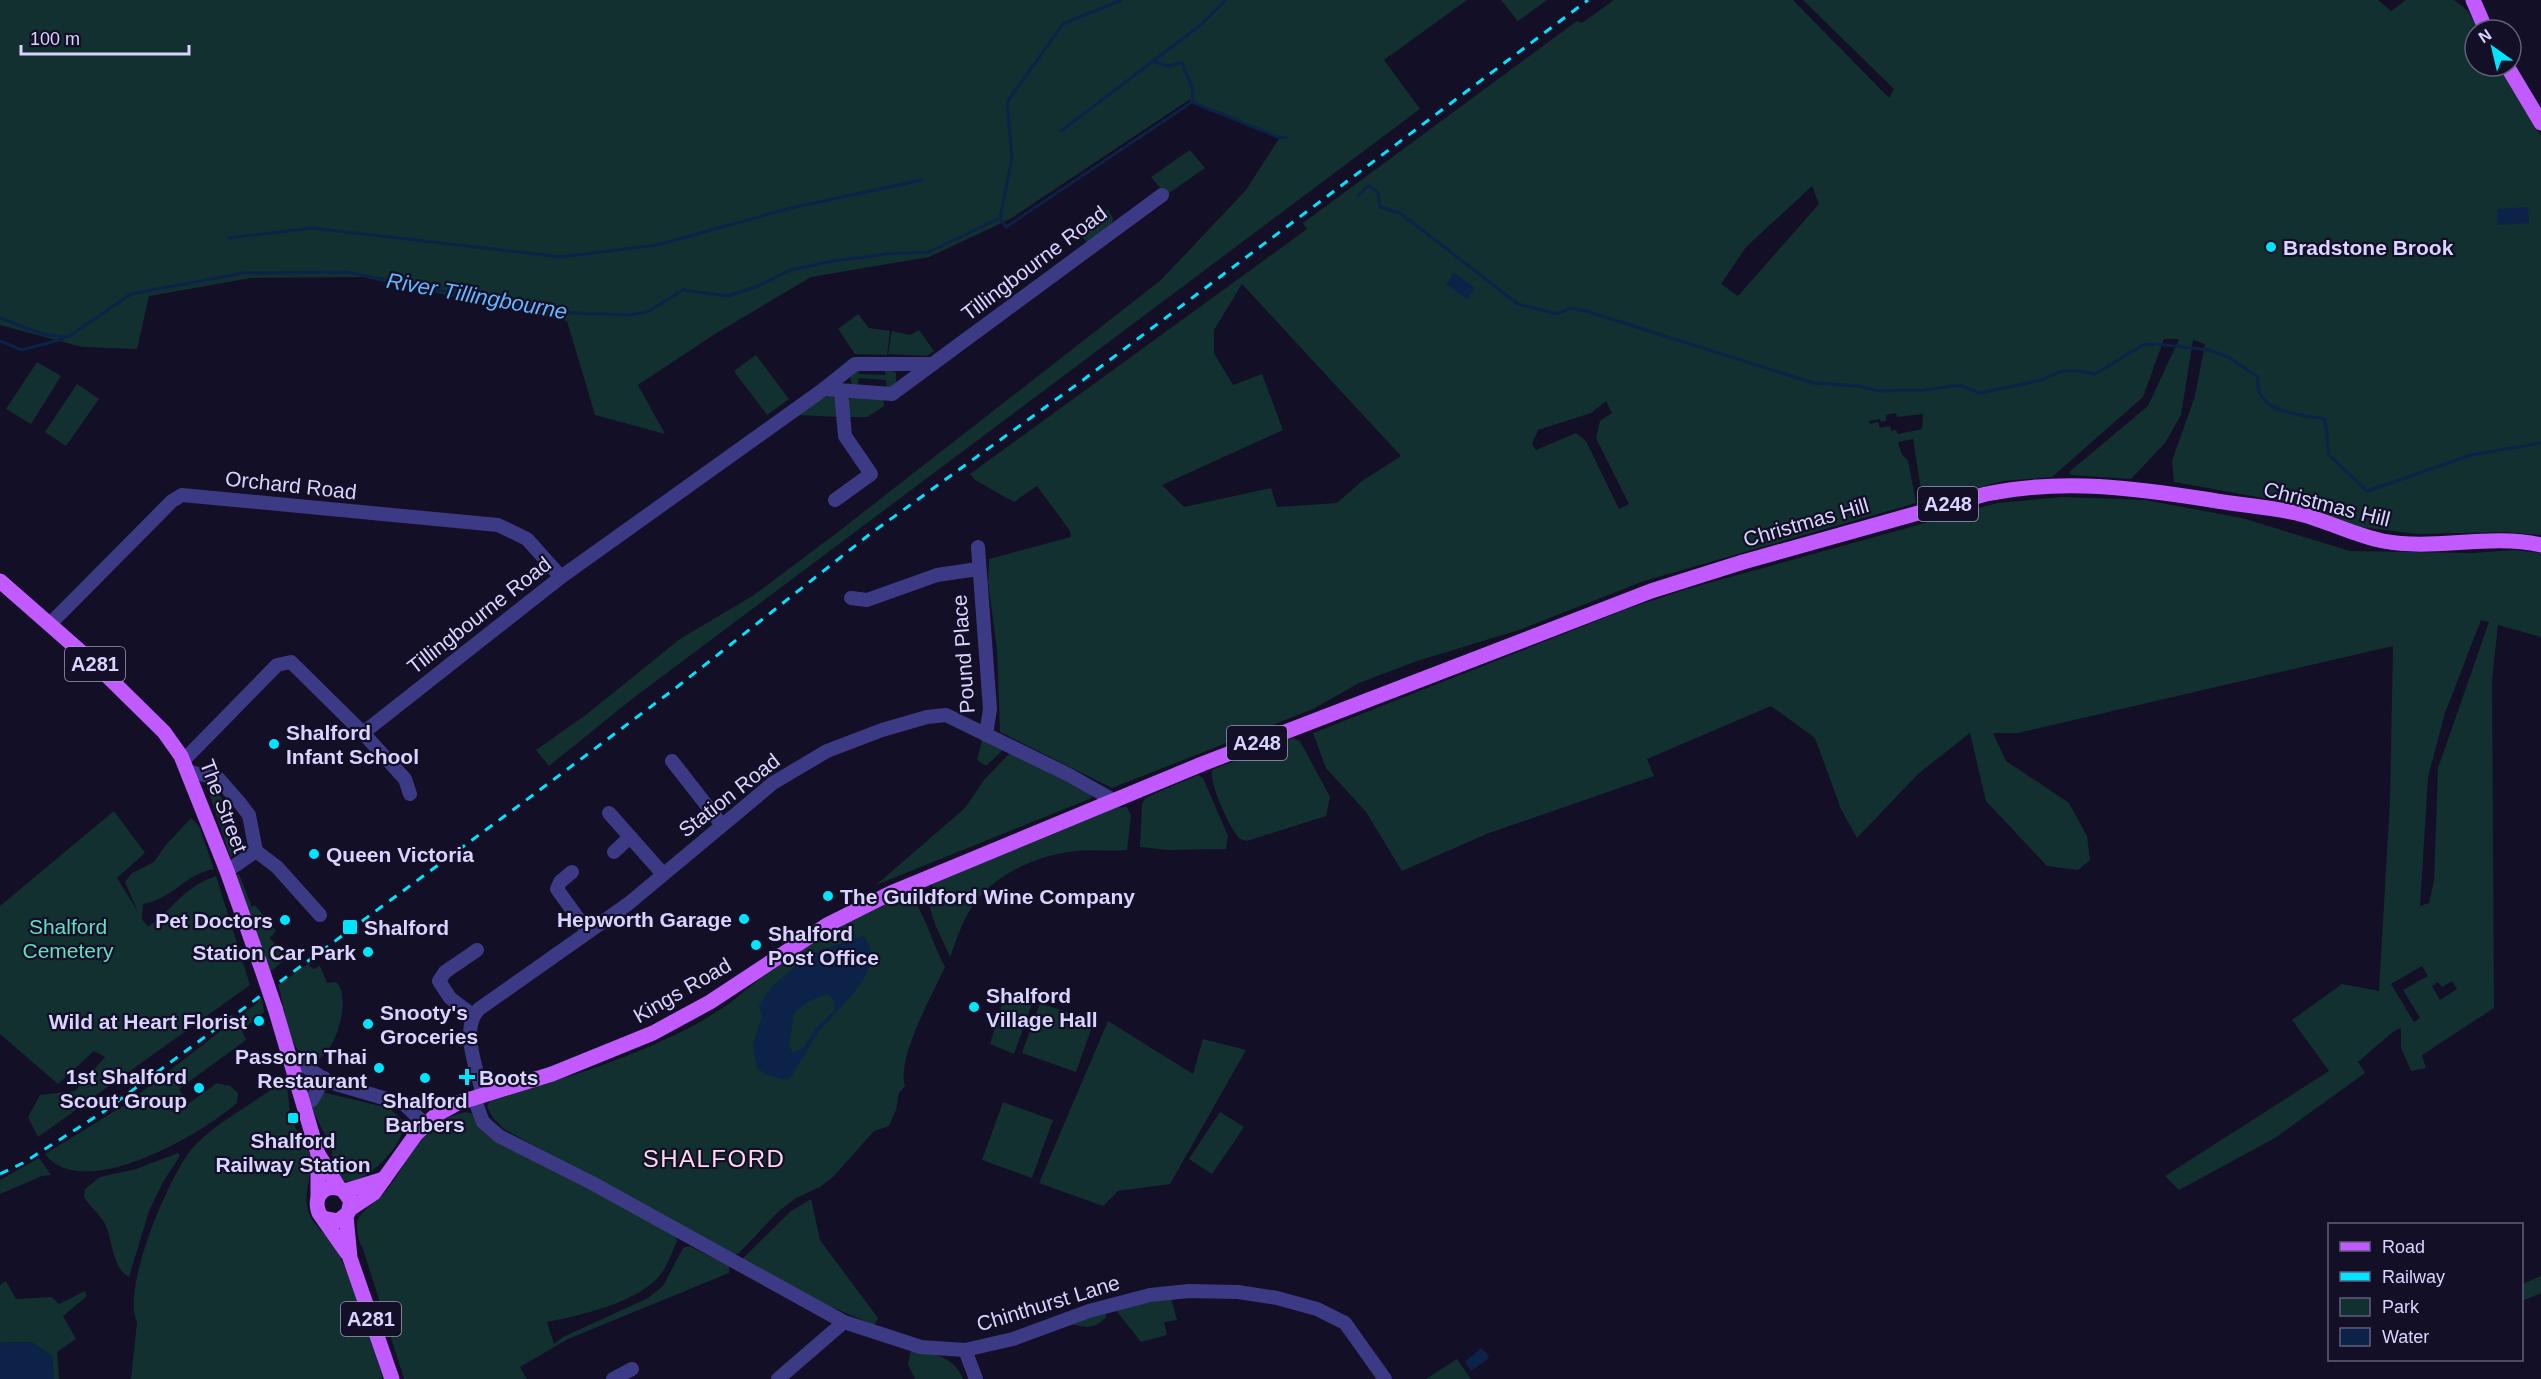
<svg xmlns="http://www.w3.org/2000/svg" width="2541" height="1379" font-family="Helvetica,sans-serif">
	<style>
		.green { fill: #12302f; fill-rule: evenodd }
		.water { fill: #0c2248; fill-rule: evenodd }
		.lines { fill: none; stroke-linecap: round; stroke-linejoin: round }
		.stream { stroke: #0c2248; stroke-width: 3 }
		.minor { stroke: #3d3a85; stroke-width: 14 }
		.primary { stroke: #c25bff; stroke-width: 15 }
		.rail { stroke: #00e5ff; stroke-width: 3; stroke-dasharray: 9 8; stroke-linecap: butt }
		.primary-bridge { stroke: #c25bff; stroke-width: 15 }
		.poi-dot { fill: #00e5ff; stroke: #130f26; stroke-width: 2 }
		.labels { text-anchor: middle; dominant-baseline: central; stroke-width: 4.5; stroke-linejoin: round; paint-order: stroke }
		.shield { fill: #130f26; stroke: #9e99be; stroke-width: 1.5 }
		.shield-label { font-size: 20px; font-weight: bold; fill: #d9d4ff }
		.poi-label { font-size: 21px; font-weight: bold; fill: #d9d4ff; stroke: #130f26; text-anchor: start }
		.street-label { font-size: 21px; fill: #d9d4ff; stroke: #130f26 }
		.park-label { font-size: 21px; fill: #5fe0c0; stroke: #130f26 }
		.water-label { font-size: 22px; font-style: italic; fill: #62b6ff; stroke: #130f26 }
		.quarter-label { font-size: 24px; letter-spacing: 1.5px; fill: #ffd6f0; stroke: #130f26 }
	</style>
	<rect width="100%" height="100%" fill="#130f26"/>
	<g class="green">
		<path d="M 0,0 L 1467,0 L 1384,60 L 1420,109 L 632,699 L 549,766 L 536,750 L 587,714 L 680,639 L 754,595 L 838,532 L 1161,280 L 1246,190 L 1280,137 L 1189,100 L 1010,219 L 929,257 L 811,277 L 715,334 L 638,385 L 665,434 L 595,415 L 567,321 L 362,277 L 251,278 L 149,296 L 137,349 L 82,347 L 0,325 Z"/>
		<path d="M 1501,0 L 1547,0 L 1518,21 Z"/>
		<path d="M 1614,0 L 1793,0 L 1889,98 L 1894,89 L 1803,0 L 2378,0 L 2391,11 L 2406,0 L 2454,0 L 2468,11 L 2479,30 L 2475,30 L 2475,66 L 2500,66 L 2541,136 L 2541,535 L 2504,532 L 2417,534 L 2360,527 L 2291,503 L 2174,482 L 2172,461 L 2195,396 L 2205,344 L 2193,340 L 2181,415 L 2165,443 L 2131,479 L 2071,475 L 2069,472 L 2148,406 L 2179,339 L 2164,339 L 2143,397 L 2052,477 L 2003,481 L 1923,502 L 1913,439 L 1898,442 L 1902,455 L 1908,460 L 1916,503 L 1644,581 L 1519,630 L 1417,661 L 1359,683 L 1313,709 L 1112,788 L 1000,732 L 997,649 L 988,582 L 989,559 L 1071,537 L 1070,531 L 1037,486 L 1014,502 L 975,480 L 970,474 L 1307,229 L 1303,223 L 1577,21 L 1582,23 ZM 1812,186 L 1819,204 L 1738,296 L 1721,284 L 1746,247 ZM 1242,284 L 1401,456 L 1362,481 L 1337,503 L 1277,507 L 1271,488 L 1184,507 L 1162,485 L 1283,430 L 1262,374 L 1233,385 L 1214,353 L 1214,330 ZM 1606,401 L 1612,413 L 1600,421 L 1596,438 L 1629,504 L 1619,509 L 1586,441 L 1576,433 L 1536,450 L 1532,444 L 1538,430 L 1591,413 ZM 1896,413 L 1897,417 L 1923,414 L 1922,429 L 1898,434 L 1896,430 L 1891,431 L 1890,426 L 1880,428 L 1878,422 L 1870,424 L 1869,421 L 1880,419 L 1881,422 L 1886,421 L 1886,415 Z"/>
		<path d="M 1190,150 L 1205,168 L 1166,195 L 1151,177 Z"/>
		<path d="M 1108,209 L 1113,219 L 1111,225 L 1087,242 L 1082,237 Z"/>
		<path d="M 858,314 L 869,328 L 890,331 L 887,355 L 855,354 L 838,329 Z"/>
		<path d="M 919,330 L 934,351 L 927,356 L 888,354 L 892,331 L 910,335 Z"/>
		<path d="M 756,355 L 789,399 L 767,415 L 734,371 Z"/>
		<path d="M 37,362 L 61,376 L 31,424 L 6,409 Z"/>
		<path d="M 859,366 L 859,374 L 885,375 L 886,366 L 896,373 L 896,382 L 887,389 L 886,380 L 859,378 L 857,387 L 851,383 L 850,374 Z"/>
		<path d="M 77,384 L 99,399 L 66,446 L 45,432 Z"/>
		<path d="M 831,396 L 835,398 L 839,417 L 797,415 L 821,397 Z"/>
		<path d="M 853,396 L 883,398 L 884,406 L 867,417 L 847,417 L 848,400 Z"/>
		<path d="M 2063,497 L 2145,500 L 2242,518 L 2350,551 L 2472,553 L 2514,550 L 2541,553 L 2541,637 L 2498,625 L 2492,680 L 2494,1008 L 2422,1055 L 2426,1068 L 2411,1071 L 2401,1048 L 2401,1028 L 2394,1031 L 2358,1062 L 2365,1073 L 2275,1138 L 2179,1190 L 2165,1176 L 2329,1071 L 2292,1020 L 2342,984 L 2379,991 L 2390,800 L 2393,646 L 2018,733 L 1993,733 L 2006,761 L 2069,803 L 2087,836 L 2090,860 L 2078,870 L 2047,866 L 1986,801 L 1970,733 L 1918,774 L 1857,838 L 1841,809 L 1815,738 L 1771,706 L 1647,759 L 1654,776 L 1489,833 L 1402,871 L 1366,812 L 1326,768 L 1313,733 L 1627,609 L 1687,589 L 1997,503 ZM 2481,620 L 2489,622 L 2438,768 L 2434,881 L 2429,903 L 2420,906 L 2428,777 L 2445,713 ZM 2422,966 L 2428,976 L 2403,990 L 2420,1018 L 2414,1022 L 2391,984 ZM 2452,981 L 2457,989 L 2440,1000 L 2432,986 L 2438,982 L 2442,987 Z"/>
		<path d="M 983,737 L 999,745 L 1002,751 L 986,766 L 977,760 Z"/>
		<path d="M 1293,738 L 1300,741 L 1330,797 L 1326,816 L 1247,841 L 1240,839 C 1230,830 1209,783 1212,770 Z"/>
		<path d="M 1009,754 L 1020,754 L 1090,791 L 1092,798 L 876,885 L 965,808 L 984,780 Z"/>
		<path d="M 1198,775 L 1203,778 L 1228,836 L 1226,849 L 1168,850 L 1140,847 L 1142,804 L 1145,798 Z"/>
		<path d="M 204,778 C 227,803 248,824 231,859 Z"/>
		<path d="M 1127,807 L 1131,816 L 1127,850 C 1110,852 1093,849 1076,851 C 1037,855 991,875 970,910 C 961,924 956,942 950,957 C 942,937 921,905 933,884 L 1115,808 Z"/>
		<path d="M 114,811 L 145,853 L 117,878 L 138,912 L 125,882 L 132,873 L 154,862 L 165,846 L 191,818 L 199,826 L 214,869 C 185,874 171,900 143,904 L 142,919 L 148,927 C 174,909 183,887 216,876 L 250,985 L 38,1137 L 28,1117 L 40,1095 L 75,1091 L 105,1057 L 94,1051 L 58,1084 L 0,1034 L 0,906 Z"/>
		<path d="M 239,874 L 252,907 L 255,905 L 276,931 L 270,938 L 285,956 L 307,941 L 270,972 L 236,875 Z"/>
		<path d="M 904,898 L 913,899 C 925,915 934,947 945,967 C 933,994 896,1058 905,1086 L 899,1093 L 896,1110 L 889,1126 L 874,1131 L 834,1176 L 820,1187 L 796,1198 L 778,1212 L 739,1253 L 734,1255 L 504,1129 L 493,1118 L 487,1106 L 490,1101 C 563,1079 654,1052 718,1011 C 737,999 754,982 772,970 C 813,942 857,914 904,898 Z"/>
		<path d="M 308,964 L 313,969 L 320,966 L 327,983 L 336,982 C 353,997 335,1057 314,1061 C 286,1054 286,1009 278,985 Z"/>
		<path d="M 1006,992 L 1033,1001 L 1014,1054 L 990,1044 Z"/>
		<path d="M 262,999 L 264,1012 L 242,1030 L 246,1040 L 179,1089 L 188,1104 L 217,1083 L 230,1086 L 238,1093 L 237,1103 C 202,1134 83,1204 45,1154 L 126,1104 Z"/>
		<path d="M 1040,1003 L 1094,1021 L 1076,1072 L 1022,1053 Z"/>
		<path d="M 1108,1021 L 1193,1074 L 1203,1039 L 1246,1050 L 1170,1184 L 1118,1191 L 1103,1206 L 1039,1183 Z"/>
		<path d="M 279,1084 L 286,1084 C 289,1094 289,1112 291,1119 C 296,1131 308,1143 310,1156 C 313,1174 303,1193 308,1210 C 312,1226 329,1235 337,1250 C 357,1291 370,1335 383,1379 L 131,1379 L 137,1322 C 121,1290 168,1178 191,1150 C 211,1125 253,1104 279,1084 Z"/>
		<path d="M 322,1092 L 389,1108 L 404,1121 C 407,1142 367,1185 344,1181 L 334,1168 L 331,1147 L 312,1109 L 312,1104 Z"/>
		<path d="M 1003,1102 L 1053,1120 L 1032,1178 L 982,1160 Z"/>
		<path d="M 465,1112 L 474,1114 L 584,1186 L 675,1236 L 677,1241 C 672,1252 668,1265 661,1274 C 640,1302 579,1316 547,1322 L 554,1344 L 563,1337 L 648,1298 L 663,1286 L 683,1248 L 689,1246 L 729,1266 L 729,1273 L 568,1339 L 520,1367 L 527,1379 L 404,1379 L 363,1249 C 358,1240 357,1233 357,1223 C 358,1212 378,1201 385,1192 C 402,1173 411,1144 431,1128 C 441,1119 452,1116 465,1112 Z"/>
		<path d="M 1220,1112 L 1244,1127 L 1212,1174 L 1189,1159 Z"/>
		<path d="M 178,1153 L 180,1156 L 163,1182 L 149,1211 L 129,1277 C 112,1268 113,1240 105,1224 C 100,1214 90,1207 84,1197 L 85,1189 L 100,1177 L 136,1169 Z"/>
		<path d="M 39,1158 L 51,1175 L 42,1176 L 0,1194 L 0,1180 Z"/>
		<path d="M 811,1199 L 820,1240 L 878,1318 L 874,1325 L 829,1306 L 741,1260 L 791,1211 Z"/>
		<path d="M 2541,1276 L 2541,1293 L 2522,1301 L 2522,1284 Z"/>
		<path d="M 6,1281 L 16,1299 L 51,1297 L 59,1304 L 85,1291 L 87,1296 L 63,1316 L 76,1339 L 57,1352 L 59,1379 L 54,1379 L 52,1356 L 31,1342 L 0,1343 L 0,1285 Z"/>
		<path d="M 1171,1298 L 1177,1320 L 1164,1322 L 1167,1335 L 1141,1342 L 1115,1309 Z"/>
		<path d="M 1105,1311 L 1106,1317 C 1094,1331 1083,1327 1067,1323 Z"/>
		<path d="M 911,1350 C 932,1353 954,1356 963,1379 L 915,1379 L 908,1364 Z"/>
		<path d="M 1457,1359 L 1471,1379 L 1426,1379 Z"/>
	</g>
	<g class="water">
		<path d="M 2528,207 L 2529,223 L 2498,225 L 2497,209 Z"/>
		<path d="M 1454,273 L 1475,288 L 1467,299 L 1446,284 Z"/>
		<path d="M 863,936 C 891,966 839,1007 820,1030 C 808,1046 800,1065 788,1080 L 769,1076 L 757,1068 L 753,1045 L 762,1017 L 759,1006 L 771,987 L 810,954 ZM 828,994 L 834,1001 L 835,1009 L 814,1030 L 805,1046 L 793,1053 L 789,1045 L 794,1013 L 809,1001 Z"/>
		<path d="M 31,1342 L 52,1356 L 54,1379 L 0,1379 L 0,1343 Z"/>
		<path d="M 1481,1348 L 1489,1356 L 1488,1359 L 1471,1371 L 1465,1362 Z"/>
	</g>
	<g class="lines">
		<g class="stream">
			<path d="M 1152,61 L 1168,66 L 1182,63 L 1193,90 L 1192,101"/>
			<path d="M 1061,131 L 1202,24 L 1226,0"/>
			<path d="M 1359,195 L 1369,185 L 1378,193 L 1380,207 L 1400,213 L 1518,304 L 1557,314 L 1570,308 L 1586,311 L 1813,383 L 1859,386 L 1878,391 L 1925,390 L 1959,385 L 1980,393 L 2042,380 L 2062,371 L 2080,371 L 2095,374 L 2143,345 L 2157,344 L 2209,350 L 2228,357 L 2258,377 C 2253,413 2298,414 2325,419 L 2329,455 L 2367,491 L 2471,455 L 2541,443"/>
			<path d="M 1000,218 L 1006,227 L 1192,102 L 1280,138 L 1286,137"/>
			<path d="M 1000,218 L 1012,158 L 1007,102 L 1063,24 L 1121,0"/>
			<path d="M 229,238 L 312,228 L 561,257 L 657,245 L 791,208 L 922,180"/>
			<path d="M 0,318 L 42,334 L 68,337 L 131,294 L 243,273 L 346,272 L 550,312 L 630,315 L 649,311 L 683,290 L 728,296 L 758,286 L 790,270 L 834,261 L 885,254 L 929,252 L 1000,218"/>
			<path d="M 0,341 L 22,350 L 63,339"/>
		</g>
		<g class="minor">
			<path d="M 932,364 L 855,364 L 824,389 L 892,394 L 1162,195"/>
			<path d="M 835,500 L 871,474 L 845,436 L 841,390"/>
			<path d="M 978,547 L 990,709 L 986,735"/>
			<path d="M 851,598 L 867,600 L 937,575 L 978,569"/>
			<path d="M 50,624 L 172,501 L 182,495 L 498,525 L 527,539 L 561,577"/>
			<path d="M 363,733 L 405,779 L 410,794"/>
			<path d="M 184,760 L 277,665 L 291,662 L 363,733 L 561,577 L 824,389"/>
			<path d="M 672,761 L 722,825"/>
			<path d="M 190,772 L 218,778 L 239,802 L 249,815 L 256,851 L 277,867 L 320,915"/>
			<path d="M 609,813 L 663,874"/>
			<path d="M 614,852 L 630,837"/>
			<path d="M 227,871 L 256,851"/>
			<path d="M 572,872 L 560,882 L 557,889 L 588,932"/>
			<path d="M 474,1016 L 450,998 L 439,981 L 445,972 L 477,950"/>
			<path d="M 289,1056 L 329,1082 L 404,1104 L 425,1124"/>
			<path d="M 483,1096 C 478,1071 459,1029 479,1009 L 628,904 L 773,783 L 827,751 L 882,730 L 927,717 L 946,715 L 1069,775 L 1115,801"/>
			<path d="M 474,1098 L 483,1122 L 499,1136 L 592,1183 L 844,1322 L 921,1347 L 965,1350 L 1013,1339 L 1089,1311 L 1150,1295 L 1189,1291 L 1238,1292 L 1277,1298 L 1317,1309 L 1345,1323 L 1385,1379"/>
			<path d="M 304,1104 L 312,1100 L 324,1078"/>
			<path d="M 965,1350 L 976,1379"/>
			<path d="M 613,1379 L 632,1369"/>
			<path d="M 778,1379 L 844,1322"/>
		</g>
		<g class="primary">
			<path d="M 2473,0 L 2486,30"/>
			<path d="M 2507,66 L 2541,123"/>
			<path d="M 0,581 L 97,666 L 164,732 L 181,756 L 227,871 L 259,961"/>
			<path d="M 275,1008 L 318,1154 L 318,1196"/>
			<path d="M 318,1154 L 339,1188"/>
			<path d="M 345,1191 L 384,1179"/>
			<path d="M 350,1209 L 374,1193 L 416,1134 L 436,1115 L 458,1103 L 552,1074 L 653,1033 L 710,1002 L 827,925 L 891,893 L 1202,764 L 1651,591 L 1743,562 L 1986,494 C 2063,478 2135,488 2211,500 C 2239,505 2269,507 2296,513 C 2326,520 2353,535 2383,541 C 2435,551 2488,533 2541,545"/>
			<path d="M 346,1216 L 350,1258 L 392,1379"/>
			<path d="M 323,1218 L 338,1221 L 348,1213 L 351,1201 L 343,1190 C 326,1182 312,1195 319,1213 L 347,1253"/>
		</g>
		<path class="rail" d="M 0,1174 L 23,1163 L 103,1112 L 525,801 L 677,687 L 870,534 L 1083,380 L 1588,0"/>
		<path class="primary-bridge" d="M 259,961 L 275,1008"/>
	</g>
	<g class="poi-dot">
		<circle cx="2271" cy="247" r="6"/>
		<circle cx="274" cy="744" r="6"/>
		<circle cx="314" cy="854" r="6"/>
		<circle cx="828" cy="896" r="6"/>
		<circle cx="744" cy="919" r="6"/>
		<circle cx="285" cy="920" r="6"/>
		<rect x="342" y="919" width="16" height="16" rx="3"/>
		<circle cx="756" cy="945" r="6"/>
		<circle cx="368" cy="952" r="6"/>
		<circle cx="974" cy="1007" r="6"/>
		<circle cx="259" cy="1021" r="6"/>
		<circle cx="368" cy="1024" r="6"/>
		<circle cx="379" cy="1068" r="6"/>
		<path d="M464 1068h6v6h6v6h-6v6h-6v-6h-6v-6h6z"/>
		<circle cx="425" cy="1078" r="6"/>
		<circle cx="199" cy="1088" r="6"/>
		<rect x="287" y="1112" width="12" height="12" rx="3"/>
	</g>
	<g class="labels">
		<g class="shield">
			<rect x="1918" y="487" width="60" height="34" rx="4.5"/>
			<rect x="65" y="647" width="60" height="34" rx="4.5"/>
			<rect x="1227" y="726" width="60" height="34" rx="4.5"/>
			<rect x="341" y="1302" width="60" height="34" rx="4.5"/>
		</g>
		<g class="shield-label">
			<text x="1948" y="504">A248</text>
			<text x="95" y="664">A281</text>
			<text x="1257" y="743">A248</text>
			<text x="371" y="1319">A281</text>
		</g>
		<g class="poi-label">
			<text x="2283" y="247">Bradstone Brook</text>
			<text x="286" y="732">Shalford<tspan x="286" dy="24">Infant School</tspan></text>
			<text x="326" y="854">Queen Victoria</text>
			<text x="840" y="896">The Guildford Wine Company</text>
			<text x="732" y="919" text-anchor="end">Hepworth Garage</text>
			<text x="273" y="920" text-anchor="end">Pet Doctors</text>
			<text x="364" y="927">Shalford</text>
			<text x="768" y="933">Shalford<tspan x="768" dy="24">Post Office</tspan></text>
			<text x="356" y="952" text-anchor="end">Station Car Park</text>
			<text x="986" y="995">Shalford<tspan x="986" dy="24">Village Hall</tspan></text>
			<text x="380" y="1012">Snooty's<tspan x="380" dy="24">Groceries</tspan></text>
			<text x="247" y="1021" text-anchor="end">Wild at Heart Florist</text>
			<text x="367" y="1056" text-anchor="end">Passorn Thai<tspan x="367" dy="24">Restaurant</tspan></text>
			<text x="187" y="1076" text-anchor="end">1st Shalford<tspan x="187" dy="24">Scout Group</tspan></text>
			<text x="479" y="1077">Boots</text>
			<text x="425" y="1100" text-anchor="middle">Shalford<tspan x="425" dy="24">Barbers</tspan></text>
			<text x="293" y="1140" text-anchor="middle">Shalford<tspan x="293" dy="24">Railway Station</tspan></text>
		</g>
		<g class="street-label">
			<text transform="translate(1034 263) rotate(-37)">Tillingbourne Road</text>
			<text transform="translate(291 485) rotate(6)">Orchard Road</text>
			<text transform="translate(2327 504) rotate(14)">Christmas Hill</text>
			<text transform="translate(1806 522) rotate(-16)">Christmas Hill</text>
			<text transform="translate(479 615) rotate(-38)">Tillingbourne Road</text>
			<text transform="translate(963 654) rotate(-94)">Pound Place</text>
			<text transform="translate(729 795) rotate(-38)">Station Road</text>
			<text transform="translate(224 806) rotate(69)">The Street</text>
			<text transform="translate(682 990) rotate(-30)">Kings Road</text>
			<text transform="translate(1048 1303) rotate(-17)">Chinthurst Lane</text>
		</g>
		<g class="park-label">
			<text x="68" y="926">Shalford<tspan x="68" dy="24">Cemetery</tspan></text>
		</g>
		<g class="water-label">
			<text transform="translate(477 296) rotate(10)">River Tillingbourne</text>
		</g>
		<g class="quarter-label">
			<text x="714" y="1158">SHALFORD</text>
		</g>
	</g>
	<rect x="2328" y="1223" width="195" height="138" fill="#130f26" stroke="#625e7d" stroke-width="1.5"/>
	<rect x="2340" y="1242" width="30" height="9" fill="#c25bff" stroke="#625e7d" stroke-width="1.5"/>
	<text x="2382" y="1253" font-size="18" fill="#d9d4ff">Road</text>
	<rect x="2340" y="1272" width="30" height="9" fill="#00e5ff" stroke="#625e7d" stroke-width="1.5"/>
	<text x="2382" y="1283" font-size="18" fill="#d9d4ff">Railway</text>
	<rect x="2340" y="1298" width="30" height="18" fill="#12302f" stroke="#625e7d" stroke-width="1.5"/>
	<text x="2382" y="1313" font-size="18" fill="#d9d4ff">Park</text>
	<rect x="2340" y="1328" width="30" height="18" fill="#0c2248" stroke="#625e7d" stroke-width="1.5"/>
	<text x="2382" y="1343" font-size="18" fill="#d9d4ff">Water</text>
	<g transform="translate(2493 48) rotate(326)"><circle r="28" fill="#130f26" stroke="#625e7d" stroke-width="1.5"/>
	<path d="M0-4.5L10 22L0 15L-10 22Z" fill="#00e5ff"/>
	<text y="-9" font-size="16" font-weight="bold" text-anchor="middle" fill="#d9d4ff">N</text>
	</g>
	<path d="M21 45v9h168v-9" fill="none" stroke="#d9d4ff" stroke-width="3"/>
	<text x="30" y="45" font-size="18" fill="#d9d4ff" stroke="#130f26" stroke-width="4.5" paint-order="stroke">100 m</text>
</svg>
